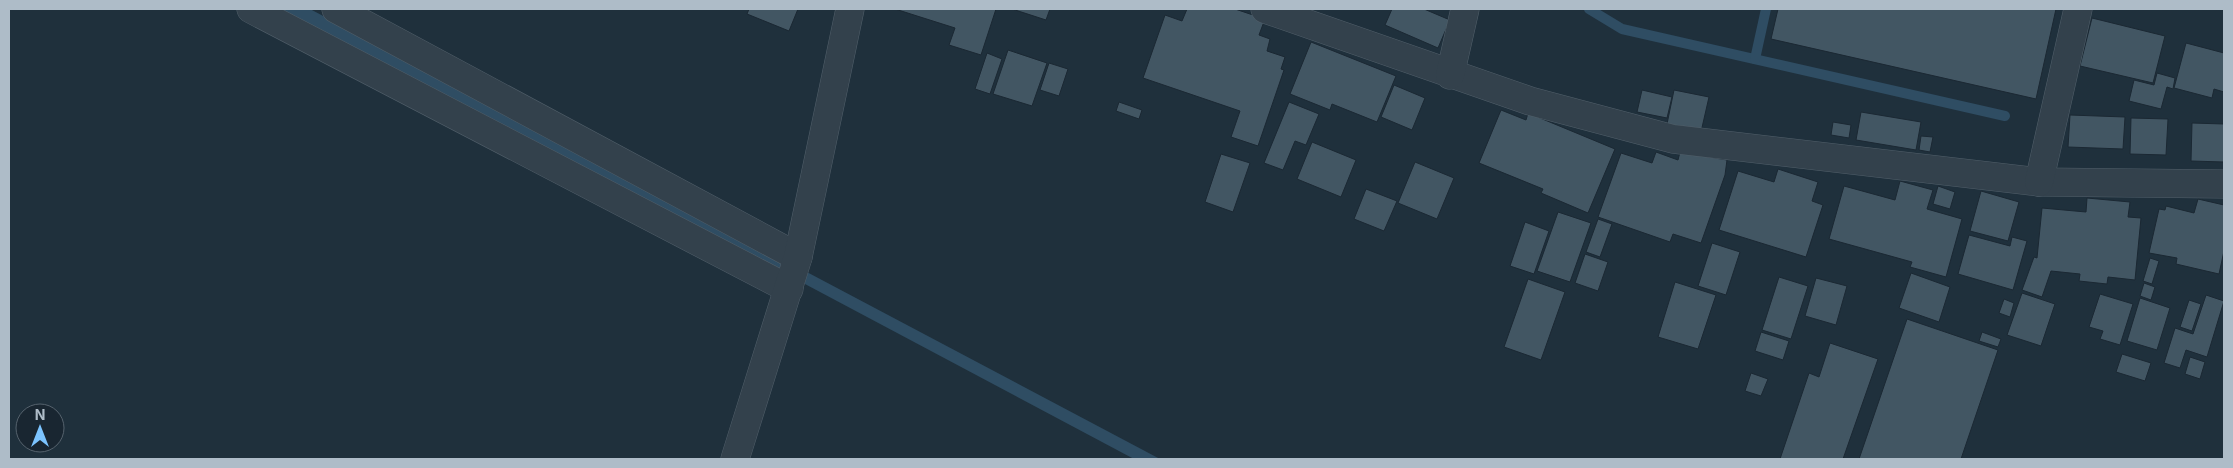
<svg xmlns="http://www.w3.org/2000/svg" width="2233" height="468" font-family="Inter,sans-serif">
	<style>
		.water { fill: #2f4d63 }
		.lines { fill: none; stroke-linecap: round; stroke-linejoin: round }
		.stream { stroke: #2f4d63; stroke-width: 10 }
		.building { fill: #425663; stroke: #1b2833 }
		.minor-casing { stroke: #515f6a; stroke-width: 29 }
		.minor { stroke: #33414c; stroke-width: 28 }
	</style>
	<rect width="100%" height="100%" fill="#1f303c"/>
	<path class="water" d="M 278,9 L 310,9 L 1160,459 L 1134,459 L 773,267 Z"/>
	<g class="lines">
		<g class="stream">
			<path d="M 1589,9 L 1622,29 L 2005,116"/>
			<path d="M 1755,59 L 1766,9"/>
		</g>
	</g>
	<g class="building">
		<path d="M 749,9 L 798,9 L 789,31 L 747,14 Z"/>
		<path d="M 895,9 L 996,9 L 981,55 L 949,45 L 955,28 Z"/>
		<path d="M 1012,9 L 1050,9 L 1046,20 Z"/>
		<path d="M 1187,9 L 1235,9 L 1265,19 L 1259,35 L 1270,39 L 1267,51 L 1285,57 L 1281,69 L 1284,70 L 1258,146 L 1231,137 L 1240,111 L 1143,78 L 1165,15 L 1182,21 Z"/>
		<path d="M 1392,9 L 1424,9 L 1450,20 L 1438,48 L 1385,25 Z"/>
		<path d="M 1778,9 L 2056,9 L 2036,99 L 1771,39 Z"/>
		<path d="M 2092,18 L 2165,36 L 2153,83 L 2080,66 Z"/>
		<path d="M 1311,42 L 1396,76 L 1377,122 L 1332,104 L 1330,110 L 1290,94 Z"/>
		<path d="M 2186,43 L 2224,53 L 2224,92 L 2214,89 L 2212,98 L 2174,88 Z"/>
		<path d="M 1008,50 L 1047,63 L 1032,106 L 993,94 Z"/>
		<path d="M 987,53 L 1002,59 L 990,94 L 975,89 Z"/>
		<path d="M 1049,63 L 1068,69 L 1059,96 L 1040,90 Z"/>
		<path d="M 2157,73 L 2175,78 L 2173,89 L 2167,87 L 2161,109 L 2129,101 L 2134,80 L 2154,85 Z"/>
		<path d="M 1394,85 L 1425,98 L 1412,130 L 1381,117 Z"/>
		<path d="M 1642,90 L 1672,97 L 1667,118 L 1637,112 Z"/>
		<path d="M 1674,90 L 1709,97 L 1701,132 L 1667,124 Z"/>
		<path d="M 1119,102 L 1142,110 L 1139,119 L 1116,111 Z"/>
		<path d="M 1289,102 L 1319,114 L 1306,145 L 1295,141 L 1283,170 L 1264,163 Z"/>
		<path d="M 1501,110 L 1526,120 L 1528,113 L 1615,149 L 1588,213 L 1541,193 L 1543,189 L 1479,163 Z"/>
		<path d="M 1861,112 L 1921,122 L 1916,150 L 1856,140 Z"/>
		<path d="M 2070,115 L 2125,117 L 2123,149 L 2068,147 Z"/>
		<path d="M 2131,118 L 2168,119 L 2166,155 L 2130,154 Z"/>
		<path d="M 1833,122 L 1851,125 L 1849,138 L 1831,135 Z"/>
		<path d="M 2192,123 L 2224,124 L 2224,162 L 2191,161 Z"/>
		<path d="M 1921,136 L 1933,137 L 1930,152 L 1919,150 Z"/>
		<path d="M 1312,142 L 1356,160 L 1341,197 L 1297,179 Z"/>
		<path d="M 1656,152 L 1678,160 L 1680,152 L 1727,160 L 1725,175 L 1701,243 L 1673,234 L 1670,242 L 1598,217 L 1621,153 L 1652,163 Z"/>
		<path d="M 1221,154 L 1250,163 L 1233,212 L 1205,202 Z"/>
		<path d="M 1415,162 L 1454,178 L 1437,219 L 1398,203 Z"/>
		<path d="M 1778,169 L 1818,182 L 1812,201 L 1823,205 L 1806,257 L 1719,230 L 1738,171 L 1774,182 Z"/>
		<path d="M 1900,181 L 1933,190 L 1927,209 L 1962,219 L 1946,277 L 1910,267 L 1912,262 L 1829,239 L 1844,186 L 1895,200 Z"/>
		<path d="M 1938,186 L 1955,192 L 1950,209 L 1933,204 Z"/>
		<path d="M 1366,189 L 1397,201 L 1384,231 L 1354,219 Z"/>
		<path d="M 1981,191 L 2019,202 L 2008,241 L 1970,231 Z"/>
		<path d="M 2087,198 L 2130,202 L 2128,217 L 2141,218 L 2135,280 L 2108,277 L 2107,284 L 2079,281 L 2080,274 L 2051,271 L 2042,297 L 2022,290 L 2034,257 L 2037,258 L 2042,208 L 2086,212 Z"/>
		<path d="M 2198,199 L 2224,205 L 2224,251 L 2219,274 L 2176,264 L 2177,258 L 2149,253 L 2159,209 L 2165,210 L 2166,206 L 2194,213 Z"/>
		<path d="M 1558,212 L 1591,223 L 1570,282 L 1537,271 Z"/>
		<path d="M 1598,219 L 1612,224 L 1600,257 L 1586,252 Z"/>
		<path d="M 1525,222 L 1549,231 L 1534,274 L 1510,266 Z"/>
		<path d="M 1969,235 L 2010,246 L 2012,237 L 2027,241 L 2013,290 L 1958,274 Z"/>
		<path d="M 1712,243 L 1740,252 L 1726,295 L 1698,286 Z"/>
		<path d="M 1585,254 L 1608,262 L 1598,291 L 1575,283 Z"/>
		<path d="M 2150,258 L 2159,261 L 2152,284 L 2143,281 Z"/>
		<path d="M 1911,273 L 1950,287 L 1939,322 L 1899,308 Z"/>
		<path d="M 1779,277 L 1808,286 L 1791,339 L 1762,330 Z"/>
		<path d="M 1816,278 L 1847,286 L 1836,325 L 1805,316 Z"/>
		<path d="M 1528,279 L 1565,292 L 1541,360 L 1504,347 Z"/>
		<path d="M 1675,282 L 1716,295 L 1698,349 L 1658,337 Z"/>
		<path d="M 2144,283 L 2155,287 L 2151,300 L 2140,296 Z"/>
		<path d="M 2022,293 L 2055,304 L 2041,346 L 2007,335 Z"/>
		<path d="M 2100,294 L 2133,304 L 2120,345 L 2100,339 L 2103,331 L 2089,327 Z"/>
		<path d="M 2206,295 L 2224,301 L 2207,357 L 2186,350 L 2180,368 L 2164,363 L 2175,328 L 2193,334 Z"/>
		<path d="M 2140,298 L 2170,308 L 2157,350 L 2127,341 Z"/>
		<path d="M 2004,299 L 2014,303 L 2010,317 L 1999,313 Z"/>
		<path d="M 2189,300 L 2201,304 L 2192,331 L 2180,327 Z"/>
		<path d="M 1907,319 L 1998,350 L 1961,459 L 1859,459 Z"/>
		<path d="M 1761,332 L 1789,341 L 1783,360 L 1755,351 Z"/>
		<path d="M 1982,332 L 2001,339 L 1998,347 L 1979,341 Z"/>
		<path d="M 1830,343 L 1878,359 L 1843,459 L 1780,459 L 1809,373 L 1819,377 Z"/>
		<path d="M 2122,354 L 2151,363 L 2145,381 L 2116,372 Z"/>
		<path d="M 2190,357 L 2205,362 L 2200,379 L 2185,374 Z"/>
		<path d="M 1751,373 L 1768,379 L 1761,396 L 1745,391 Z"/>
	</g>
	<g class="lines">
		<defs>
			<g id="minor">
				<path d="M 251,9 L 789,289"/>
				<path d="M 336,9 L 798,257"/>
				<path d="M 1265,9 L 1530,101 L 1673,139 L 2039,182 L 2224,184"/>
				<path d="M 1450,75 L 1465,9"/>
				<path d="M 2039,182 L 2078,9"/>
				<path d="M 735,459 L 798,257 L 850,9"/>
			</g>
		</defs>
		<use href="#minor" class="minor-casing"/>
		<use href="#minor" class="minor"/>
	</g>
	<rect width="2233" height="468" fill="none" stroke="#aebcc8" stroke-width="20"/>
	<g transform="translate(40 428)"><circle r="24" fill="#192631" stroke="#55626d"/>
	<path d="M0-4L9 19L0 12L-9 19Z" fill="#7cc4ff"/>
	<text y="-8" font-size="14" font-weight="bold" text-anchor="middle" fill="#aebcc8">N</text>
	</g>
</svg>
